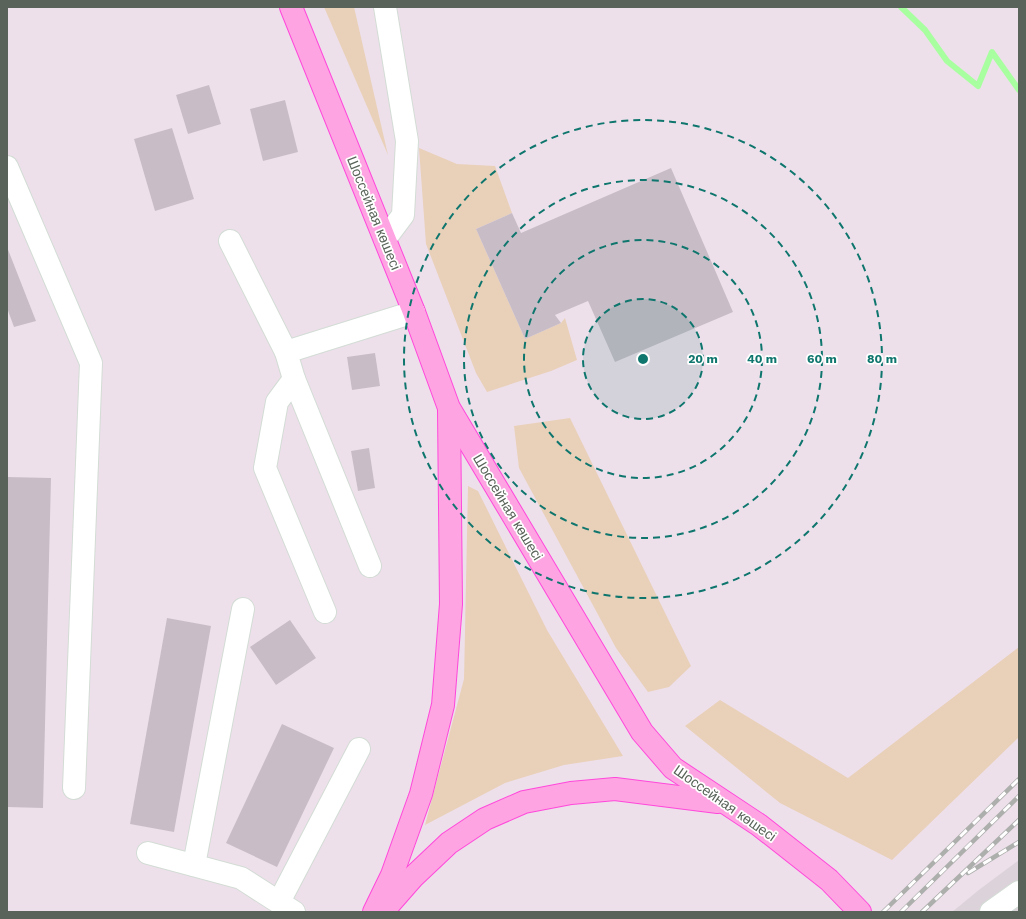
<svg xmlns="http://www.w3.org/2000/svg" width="1026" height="919" font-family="'Work Sans',sans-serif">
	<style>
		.industrial { fill: #dcd3da }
		.green { fill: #e9d0b9 }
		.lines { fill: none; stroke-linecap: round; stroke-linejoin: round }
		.stream { stroke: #a8ff9f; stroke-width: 6 }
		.building { fill: #c8bdc7 }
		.minor-casing { stroke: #d3dcd5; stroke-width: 24 }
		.major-casing { stroke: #ff48db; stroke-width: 24 }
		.minor { stroke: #fff; stroke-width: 22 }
		.major { stroke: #ffa4e2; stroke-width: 22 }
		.rail-casing { stroke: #acafac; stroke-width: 4.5 }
		.rail { stroke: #fff; stroke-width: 3; stroke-dasharray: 9; stroke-linecap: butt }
		.ring { fill: none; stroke: #0f766e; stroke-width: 2; stroke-dasharray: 7 5 }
		.labels { text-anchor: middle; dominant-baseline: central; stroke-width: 3.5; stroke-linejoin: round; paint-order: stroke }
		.street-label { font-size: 14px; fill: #596359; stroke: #fff }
		.centre { fill: #0f766e; stroke: #fff; stroke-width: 2 }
		.ring-label { font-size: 12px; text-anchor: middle; font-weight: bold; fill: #0f766e; stroke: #fff; stroke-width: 3.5; stroke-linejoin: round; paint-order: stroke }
	</style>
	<rect width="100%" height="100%" fill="#eee0eb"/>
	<path class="industrial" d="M 1019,860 L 1019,912 L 952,912 L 980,889 Z"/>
	<g class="green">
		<path d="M 324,7 L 354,7 L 388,155 Z"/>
		<path d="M 419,148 L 457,164 L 495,166 L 512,213 L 476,229 L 525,339 L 561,323 L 565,318 L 577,360 L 551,371 L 487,392 L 476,373 L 426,244 Z"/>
		<path d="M 570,418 L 691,666 L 669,687 L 648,692 L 616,648 L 519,468 L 514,426 Z"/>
		<path d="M 468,486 L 478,491 L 547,630 L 623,756 L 564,765 L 505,783 L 425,825 L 464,679 Z"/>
		<path d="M 1019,647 L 1019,737 L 892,860 L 780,803 L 685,726 L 720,700 L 848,778 Z"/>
	</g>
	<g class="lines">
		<path class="stream" d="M 901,7 L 925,30 L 947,61 L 978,86 L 992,52 L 1019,90"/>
	</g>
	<g class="building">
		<path d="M 209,85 L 221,124 L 188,134 L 176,95 Z"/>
		<path d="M 285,100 L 298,152 L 263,161 L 250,109 Z"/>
		<path d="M 172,128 L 194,199 L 155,211 L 134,139 Z"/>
		<path d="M 671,168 L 733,312 L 615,362 L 588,301 L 555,315 L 561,323 L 525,339 L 476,229 L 512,213 L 521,233 Z"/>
		<path d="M 7,247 L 36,321 L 14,327 L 7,308 Z"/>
		<path d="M 375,353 L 380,386 L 352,390 L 347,357 Z"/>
		<path d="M 369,448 L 375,488 L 358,491 L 351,451 Z"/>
		<path d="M 7,477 L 51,478 L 43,808 L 7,807 Z"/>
		<path d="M 167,618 L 211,626 L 174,832 L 130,824 Z"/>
		<path d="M 290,620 L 316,658 L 276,685 L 250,647 Z"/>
		<path d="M 282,724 L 334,748 L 277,867 L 226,843 Z"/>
	</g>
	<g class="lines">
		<defs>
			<g id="minor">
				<path d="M 7,167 L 91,363 L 74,788"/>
				<path d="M 385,239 L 403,215 L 407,141 L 385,7"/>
				<path d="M 230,241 L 286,352"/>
				<path d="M 294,379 L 277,402 L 265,468 L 325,612"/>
				<path d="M 370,566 L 294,379 L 286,352 L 414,312"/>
				<path d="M 148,853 L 241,878 L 294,912"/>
				<path d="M 194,865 L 243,609"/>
				<path d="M 279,902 L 359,749"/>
				<path d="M 991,912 L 1019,892"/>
			</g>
			<g id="major">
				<path d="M 291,7 L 414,312 L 449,408 L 642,732 L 673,768 L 759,825 L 829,880 L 860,912"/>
				<path d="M 384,910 L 413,877 L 449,843 L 485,819 L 524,802 L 571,793 L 615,789 L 718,802"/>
				<path d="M 374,912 L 392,875 L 421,794 L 443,705 L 451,604 L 449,410"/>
			</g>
		</defs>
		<use href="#minor" class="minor-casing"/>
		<use href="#major" class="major-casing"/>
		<use href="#minor" class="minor"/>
		<use href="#major" class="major"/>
		<defs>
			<g id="rail">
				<path d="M 968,873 L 1019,842"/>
				<path d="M 883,912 L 1019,779"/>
				<path d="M 901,912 L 1019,796"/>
				<path d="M 922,912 L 1019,820"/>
			</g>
		</defs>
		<use href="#rail" class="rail-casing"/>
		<use href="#rail" class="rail"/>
	</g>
	<circle cx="643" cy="359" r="60" fill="#0f766e" fill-opacity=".12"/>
	<g class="ring">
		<circle cx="643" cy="359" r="60"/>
		<circle cx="643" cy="359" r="119"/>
		<circle cx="643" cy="359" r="179"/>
		<circle cx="643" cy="359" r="239"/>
	</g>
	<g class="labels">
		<g class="street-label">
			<text transform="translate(374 213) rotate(68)">Шоссейная көшесі</text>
			<text transform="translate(508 507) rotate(59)">Шоссейная көшесі</text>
			<text transform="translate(725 803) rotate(35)">Шоссейная көшесі</text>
		</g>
	</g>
	<circle cx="643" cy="359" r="6" class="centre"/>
	<g class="ring-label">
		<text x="703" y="363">20 m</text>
		<text x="762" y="363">40 m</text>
		<text x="822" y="363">60 m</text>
		<text x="882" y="363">80 m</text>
	</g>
	<rect width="1026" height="919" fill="none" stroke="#596359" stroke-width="16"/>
</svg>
